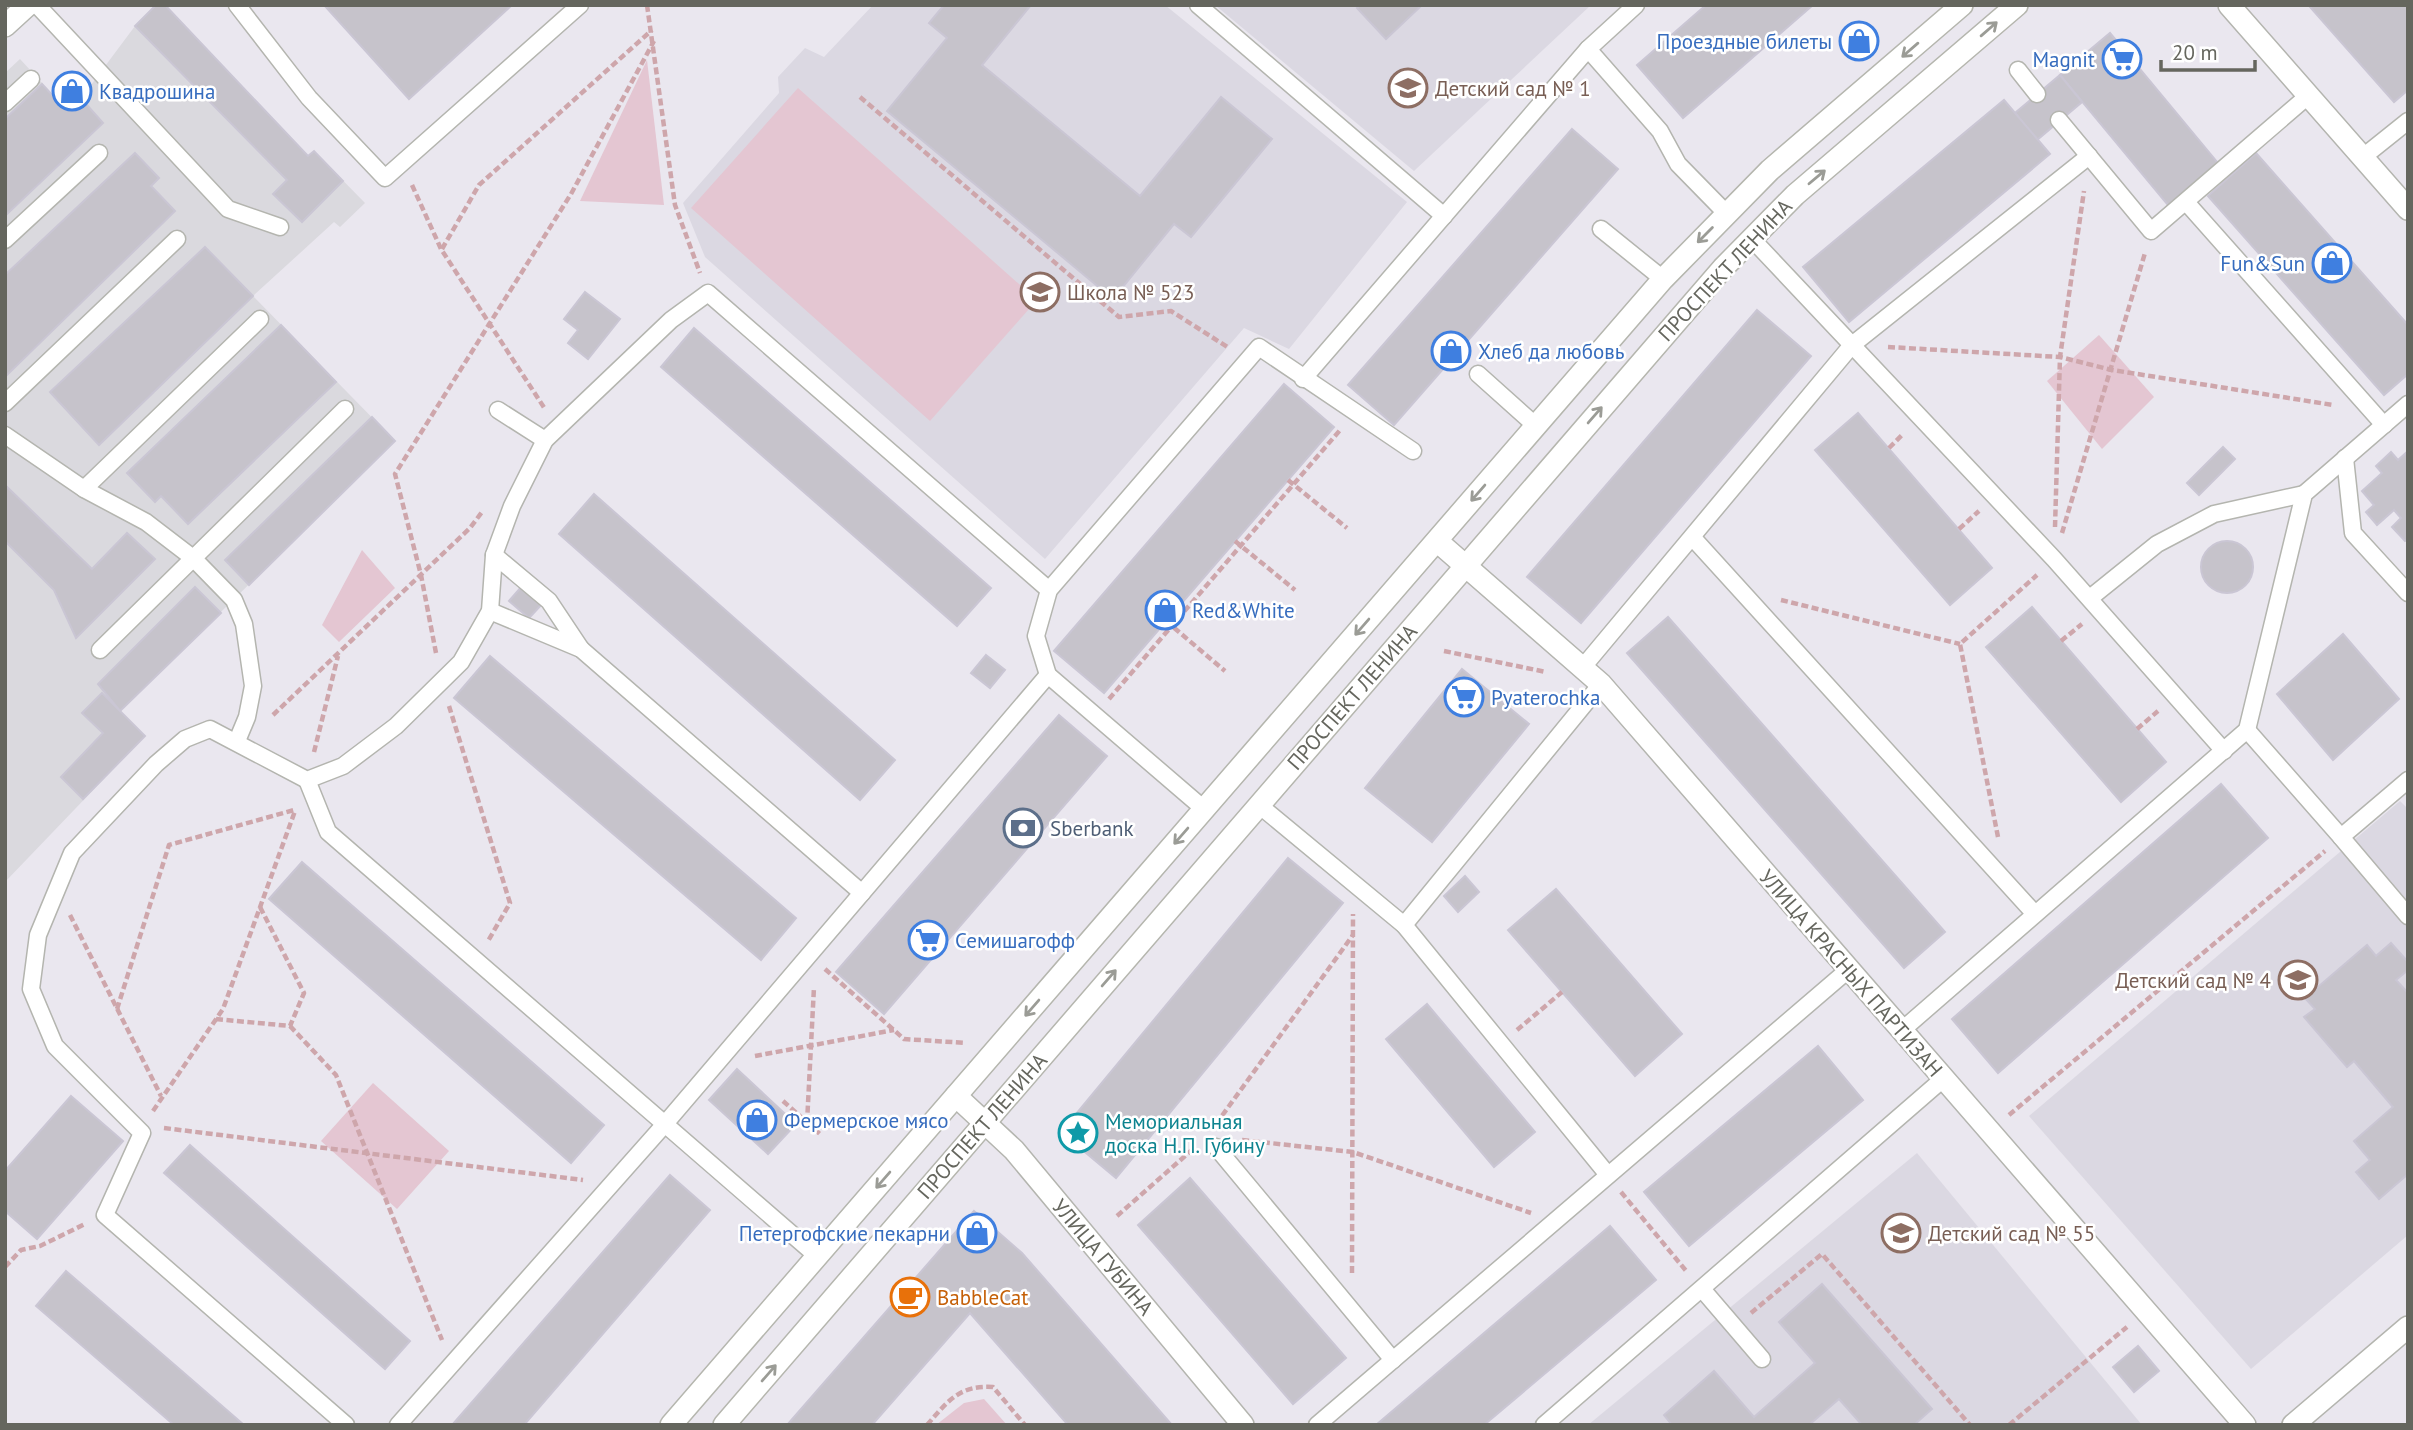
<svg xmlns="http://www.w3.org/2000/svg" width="2413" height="1430" font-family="'PT Sans',sans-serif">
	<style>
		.industrial { fill: #dad9de }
		.education { fill: #dbd8e2 }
		.green { fill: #e4c6d2 }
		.building { fill: #c6c3cb; stroke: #cac6d4; stroke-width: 2 }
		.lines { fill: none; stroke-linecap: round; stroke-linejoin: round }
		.service-casing { stroke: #b4b5af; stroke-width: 19 }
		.minor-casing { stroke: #b4b5af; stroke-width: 24 }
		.tertiary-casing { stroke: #b4b5af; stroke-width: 24 }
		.secondary-casing { stroke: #b5b6ae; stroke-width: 24 }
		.path { stroke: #cea6ab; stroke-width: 4.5; stroke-dasharray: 7 3.5; stroke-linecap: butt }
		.service { stroke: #fff; stroke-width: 16 }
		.minor { stroke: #fff; stroke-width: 21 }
		.tertiary { stroke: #fff; stroke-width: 21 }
		.secondary { stroke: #fff; stroke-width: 21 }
		.oneway { stroke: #9b9c96 }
		.labels { text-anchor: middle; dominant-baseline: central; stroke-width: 5; stroke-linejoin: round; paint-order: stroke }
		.shop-label { font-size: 21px; fill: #366cbe; stroke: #fff; text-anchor: start }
		.education-label { font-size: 21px; fill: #785e54; stroke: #fff; text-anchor: start }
		.street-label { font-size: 21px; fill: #65665e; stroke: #fff }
		.service-label { font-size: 21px; fill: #4e5e75; stroke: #fff; text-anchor: start }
		.culture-label { font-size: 21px; fill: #0d838f; stroke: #fff; text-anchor: start }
		.food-label { font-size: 21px; fill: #c56008; stroke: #fff; text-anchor: start }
	</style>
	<rect width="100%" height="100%" fill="#eae7ef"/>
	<path class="industrial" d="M 156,5 L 165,5 L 308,156 L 314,151 L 365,203 L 340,227 L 334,222 L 253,296 L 395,441 L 120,711 L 145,736 L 5,882 L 5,73 L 20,59 L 66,109 L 91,85 L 135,26 Z"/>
	<g class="education">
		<path d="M 873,5 L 1165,5 L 1407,202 L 1289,349 L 1244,328 L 1045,559 L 705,257 L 683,203 L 779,93 L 778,77 L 805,48 L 824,57 Z"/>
		<path d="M 1215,5 L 1591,5 L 1414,171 Z"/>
		<path d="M 2400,801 L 2408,809 L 2408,1235 L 2251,1369 L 2029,1116 Z"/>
		<path d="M 1917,1153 L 2142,1425 L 1588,1425 Z"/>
	</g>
	<g class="green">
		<path d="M 647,60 L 664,205 L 580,201 Z"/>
		<path d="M 798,88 L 1037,300 L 930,421 L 691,208 Z"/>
		<path d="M 2099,335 L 2154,397 L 2102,449 L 2047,381 Z"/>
		<path d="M 362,550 L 395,588 L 339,642 L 322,625 Z"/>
		<path d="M 373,1083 L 449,1151 L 397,1209 L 321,1141 Z"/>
		<path d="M 984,1399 L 1007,1425 L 936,1425 L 964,1403 Z"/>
	</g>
	<g class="building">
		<path d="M 156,5 L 165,5 L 308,156 L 314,151 L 343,181 L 302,222 L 273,194 L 287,180 L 135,26 Z"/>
		<path d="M 324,5 L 512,5 L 409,99 Z"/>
		<path d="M 944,5 L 1031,5 L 982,65 L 1140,196 L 1221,97 L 1272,139 L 1191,237 L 1174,224 L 1113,299 L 887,111 L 947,38 L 929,23 Z"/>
		<path d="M 1360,5 L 1422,5 L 1386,39 L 1357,8 Z"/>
		<path d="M 1706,5 L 1813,5 L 1683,118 L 1637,65 Z"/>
		<path d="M 2313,5 L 2408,5 L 2408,90 L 2394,102 L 2310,7 Z"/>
		<path d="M 1860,32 L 1869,42 L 1859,51 L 1850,40 Z"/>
		<path d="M 2110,33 L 2218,163 L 2168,205 L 2060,75 Z"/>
		<path d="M 78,72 L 91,85 L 66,110 L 53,96 Z"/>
		<path d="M 2060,75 L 2082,102 L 2037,140 L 2015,113 Z"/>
		<path d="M 42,84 L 66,110 L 79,96 L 103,123 L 5,216 L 5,119 Z"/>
		<path d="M 2004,100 L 2050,154 L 1849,322 L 1803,267 Z"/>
		<path d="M 1572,129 L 1618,169 L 1394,425 L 1348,385 Z"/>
		<path d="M 135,153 L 159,178 L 151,186 L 175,211 L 5,377 L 5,275 Z"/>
		<path d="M 2256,153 L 2408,325 L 2408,374 L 2384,395 L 2208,196 Z"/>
		<path d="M 205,247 L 253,296 L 99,445 L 50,392 Z"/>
		<path d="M 585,292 L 620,319 L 588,359 L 568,343 L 578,330 L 564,319 Z"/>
		<path d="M 1757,310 L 1811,356 L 1581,623 L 1527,577 Z"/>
		<path d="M 281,325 L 336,382 L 188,524 L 161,496 L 155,502 L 127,473 Z"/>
		<path d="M 694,328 L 991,588 L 957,626 L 661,367 Z"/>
		<path d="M 1284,384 L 1334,427 L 1104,693 L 1054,651 Z"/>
		<path d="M 1858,413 L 1992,568 L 1950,605 L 1815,450 Z"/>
		<path d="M 372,417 L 395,441 L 249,585 L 225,560 Z"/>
		<path d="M 2223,447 L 2235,459 L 2199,495 L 2187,483 Z"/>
		<path d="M 2408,451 L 2408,539 L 2405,541 L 2392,527 L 2401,518 L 2394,510 L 2377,525 L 2366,512 L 2374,505 L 2362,491 L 2382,473 L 2376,466 L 2391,452 L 2398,460 Z"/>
		<path d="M 5,485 L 92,569 L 127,533 L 155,559 L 76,638 L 54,590 L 5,541 Z"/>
		<path d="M 594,494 L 895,760 L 860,800 L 559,534 Z"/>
		<circle cx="2227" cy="567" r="26"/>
		<path d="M 523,585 L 543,603 L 529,618 L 509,601 Z"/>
		<path d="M 195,587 L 221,613 L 120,711 L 98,684 Z"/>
		<path d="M 2032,607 L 2166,762 L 2121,802 L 1986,647 Z"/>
		<path d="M 1668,617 L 1945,932 L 1904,968 L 1627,653 Z"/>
		<path d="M 2343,634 L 2399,699 L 2333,760 L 2277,694 Z"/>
		<path d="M 986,655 L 1005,670 L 990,688 L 971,673 Z"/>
		<path d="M 490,656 L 796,918 L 761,960 L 454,698 Z"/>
		<path d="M 1462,669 L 1529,724 L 1432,842 L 1365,788 Z"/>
		<path d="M 102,693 L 145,736 L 83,799 L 61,777 L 103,733 L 82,713 Z"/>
		<path d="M 1059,715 L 1107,756 L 884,1014 L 836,972 Z"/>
		<path d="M 2221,784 L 2268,838 L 1998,1073 L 1952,1019 Z"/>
		<path d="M 1288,858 L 1343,903 L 1116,1178 L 1061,1132 Z"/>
		<path d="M 302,862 L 604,1125 L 571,1163 L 269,899 Z"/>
		<path d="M 1465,876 L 1479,892 L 1458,912 L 1444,896 Z"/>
		<path d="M 1556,889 L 1682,1034 L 1635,1076 L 1508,930 Z"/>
		<path d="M 2391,943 L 2408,962 L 2408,970 L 2396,980 L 2408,993 L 2408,1174 L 2379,1199 L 2356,1172 L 2370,1160 L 2354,1141 L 2393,1107 L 2354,1061 L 2347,1067 L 2304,1017 L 2315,1009 L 2305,998 L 2367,945 L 2376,956 Z"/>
		<path d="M 1427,1004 L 1535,1132 L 1494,1167 L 1386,1039 Z"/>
		<path d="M 1818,1046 L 1863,1100 L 1689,1246 L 1644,1192 Z"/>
		<path d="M 737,1069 L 796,1124 L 768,1154 L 709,1100 Z"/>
		<path d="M 71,1096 L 123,1141 L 37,1239 L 5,1211 L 5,1171 Z"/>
		<path d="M 190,1145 L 410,1341 L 385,1369 L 164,1173 Z"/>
		<path d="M 670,1175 L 710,1210 L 524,1425 L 452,1425 Z"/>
		<path d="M 1190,1178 L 1346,1358 L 1293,1404 L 1138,1225 Z"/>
		<path d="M 974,1211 L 1022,1253 L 1172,1425 L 1068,1425 L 970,1313 L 872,1425 L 787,1425 Z"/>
		<path d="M 1610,1226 L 1656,1280 L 1484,1425 L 1376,1425 Z"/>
		<path d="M 66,1271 L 184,1373 L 244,1425 L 174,1425 L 36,1306 Z"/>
		<path d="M 1822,1284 L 1932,1409 L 1914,1425 L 1862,1425 L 1839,1399 L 1809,1425 L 1672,1425 L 1664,1415 L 1714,1371 L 1754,1417 L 1815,1363 L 1779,1322 Z"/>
		<path d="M 2138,1346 L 2159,1371 L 2134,1392 L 2113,1367 Z"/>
	</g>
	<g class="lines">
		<defs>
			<g id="service">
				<path d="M 37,5 L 228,209 L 280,227"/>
				<path d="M 237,5 L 309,98 L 385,178 L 580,5"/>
				<path d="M 1198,5 L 1444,216"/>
				<path d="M 1588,49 L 1660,131 L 1678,164 L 1726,213"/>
				<path d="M 2018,70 L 2037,94"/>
				<path d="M 5,103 L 31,79"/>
				<path d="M 2059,120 L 2151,231 L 2309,95"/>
				<path d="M 2363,157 L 2408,121"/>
				<path d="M 2186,202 L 2384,425"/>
				<path d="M 1601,229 L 1663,279"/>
				<path d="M 1752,239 L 2054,559 L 2224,751"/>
				<path d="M 5,240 L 99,153"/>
				<path d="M 1478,374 L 1536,426"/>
				<path d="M 1303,379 L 1588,49 L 1636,5"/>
				<path d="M 5,403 L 177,239"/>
				<path d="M 498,410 L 545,440"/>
				<path d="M 5,435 L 84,489 L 146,522 L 193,558 L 234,600 L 244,624 L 253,686 L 247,717 L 237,741"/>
				<path d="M 2345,458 L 2353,533 L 2408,593"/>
				<path d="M 84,489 L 260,319"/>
				<path d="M 1693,538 L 2035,914"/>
				<path d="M 494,555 L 549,601 L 581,649"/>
				<path d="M 2090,598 L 2157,544 L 2214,514 L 2304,494"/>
				<path d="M 490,611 L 581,649 L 862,893"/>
				<path d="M 100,650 L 345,409"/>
				<path d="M 1583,667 L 1852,345 L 2089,156"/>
				<path d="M 1048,675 L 1036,636 L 1049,590 L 1259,347 L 1413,451"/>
				<path d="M 2247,730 L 2341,837 L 2408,780"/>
				<path d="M 307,780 L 328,832 L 817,1256"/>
				<path d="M 1259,805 L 1404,925 L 1608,1175"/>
				<path d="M 2341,837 L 2408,916"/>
				<path d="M 1404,925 L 1601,684"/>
				<path d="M 1901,1031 L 2247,730 L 2304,494 L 2408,404"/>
				<path d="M 1216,1147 L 1393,1360"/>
				<path d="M 1702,1289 L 1762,1359"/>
				<path d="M 346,1425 L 105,1215 L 142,1133 L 55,1046 L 31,989 L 38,935 L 72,853 L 156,764 L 185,739 L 210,729 L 307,780 L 343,766 L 396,726 L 461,662 L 490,611 L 494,555 L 512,506 L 545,440 L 671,320 L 708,293 L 1049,590"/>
				<path d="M 398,1425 L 664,1125 L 1048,675 L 1204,809"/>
				<path d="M 1317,1425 L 1848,970"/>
				<path d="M 1544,1425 L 1943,1079"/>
			</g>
			<g id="minor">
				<path d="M 2229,5 L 2408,209"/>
				<path d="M 1437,541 L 1601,684 L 2245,1425"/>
				<path d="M 956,1096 L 1014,1150 L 1243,1425"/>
				<path d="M 2293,1425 L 2408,1327"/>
			</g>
			<path id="tertiary" d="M 5,26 L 28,5"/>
			<g id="secondary">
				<path d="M 671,1425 L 1663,279 L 1770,170 L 1962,5"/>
				<path d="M 724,1425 L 1723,268 L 1795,195 L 2017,5"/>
			</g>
		</defs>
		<use href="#service" class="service-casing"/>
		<use href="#minor" class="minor-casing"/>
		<use href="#tertiary" class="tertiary-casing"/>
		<use href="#secondary" class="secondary-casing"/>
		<g class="path">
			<path d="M 647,5 L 675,205 L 700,273"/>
			<path d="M 860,97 L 1119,317 L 1171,311 L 1229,348"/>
			<path d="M 412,185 L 441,249 L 545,409"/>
			<path d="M 442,249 L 479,185 L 652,30"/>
			<path d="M 1888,347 L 2060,357 L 2112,370 L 2333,405"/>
			<path d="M 1889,448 L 1903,434"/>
			<path d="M 1288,480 L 1347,528"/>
			<path d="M 2055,527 L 2060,357 L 2084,191"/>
			<path d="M 1959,529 L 1979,511"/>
			<path d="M 2062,533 L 2145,253"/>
			<path d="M 1235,541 L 1295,590"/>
			<path d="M 1781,600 L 1960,644"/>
			<path d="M 1166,621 L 1225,671"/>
			<path d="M 2061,641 L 2082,624"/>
			<path d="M 1444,651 L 1546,672"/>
			<path d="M 436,653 L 421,575 L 395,474 L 571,194 L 654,41"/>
			<path d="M 1109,699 L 1341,429"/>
			<path d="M 449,706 L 510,903 L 488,941"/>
			<path d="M 273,715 L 470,528 L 482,512"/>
			<path d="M 2137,729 L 2158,711"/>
			<path d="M 314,752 L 338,656"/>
			<path d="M 1998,837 L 1960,644 L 2037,575"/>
			<path d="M 70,915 L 161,1096"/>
			<path d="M 825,969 L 904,1039 L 966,1043"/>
			<path d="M 117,1009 L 169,845 L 294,810"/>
			<path d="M 216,1019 L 290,1026 L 304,993 L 259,905"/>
			<path d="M 290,1026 L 336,1075 L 442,1340"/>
			<path d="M 1517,1030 L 1562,992"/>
			<path d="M 755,1056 L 894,1030"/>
			<path d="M 783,1101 L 821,1135"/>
			<path d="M 153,1111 L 223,1009 L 295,811"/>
			<path d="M 2009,1115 L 2325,851"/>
			<path d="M 807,1123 L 814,987"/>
			<path d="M 1216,1124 L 1353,935"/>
			<path d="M 164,1128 L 583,1180"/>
			<path d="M 1242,1140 L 1353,1152 L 1531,1213"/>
			<path d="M 1621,1192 L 1687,1272"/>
			<path d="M 1117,1216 L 1193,1149"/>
			<path d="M 5,1267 L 21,1250 L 40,1246 L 85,1224"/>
			<path d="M 1352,1273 L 1353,914"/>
			<path d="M 1751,1313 L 1822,1254 L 1970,1425"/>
			<path d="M 927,1425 C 948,1401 959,1385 993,1387 L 1025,1425"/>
			<path d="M 2009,1425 L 2127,1327"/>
		</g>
		<use href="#service" class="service"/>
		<use href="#minor" class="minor"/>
		<use href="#tertiary" class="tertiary"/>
		<use href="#secondary" class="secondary"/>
	</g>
	<defs><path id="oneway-shaft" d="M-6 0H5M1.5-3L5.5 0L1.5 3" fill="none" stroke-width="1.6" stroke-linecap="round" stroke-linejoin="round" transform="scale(1.75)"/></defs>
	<g class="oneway">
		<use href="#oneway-shaft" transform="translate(1989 29) rotate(-41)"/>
		<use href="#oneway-shaft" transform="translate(1910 50) rotate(139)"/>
		<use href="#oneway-shaft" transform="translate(1817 177) rotate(-40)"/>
		<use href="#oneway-shaft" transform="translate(1705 235) rotate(135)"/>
		<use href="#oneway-shaft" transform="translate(1595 415) rotate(-49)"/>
		<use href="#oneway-shaft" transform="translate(1478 493) rotate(131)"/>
		<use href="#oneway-shaft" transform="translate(1362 627) rotate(131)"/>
		<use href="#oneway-shaft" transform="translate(1181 836) rotate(131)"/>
		<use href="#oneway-shaft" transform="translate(1109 978) rotate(-49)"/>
		<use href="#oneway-shaft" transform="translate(1032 1008) rotate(131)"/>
		<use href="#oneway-shaft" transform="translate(883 1180) rotate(131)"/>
		<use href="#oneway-shaft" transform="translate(769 1373) rotate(-49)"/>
	</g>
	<defs>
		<symbol id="shop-ring" viewBox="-11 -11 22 22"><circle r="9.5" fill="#fff" stroke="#3f7fe0" stroke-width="1.5"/><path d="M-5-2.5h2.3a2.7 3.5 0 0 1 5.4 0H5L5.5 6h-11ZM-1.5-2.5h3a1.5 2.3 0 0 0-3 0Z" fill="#3f7fe0"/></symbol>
		<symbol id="supermarket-ring" viewBox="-11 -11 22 22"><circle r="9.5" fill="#fff" stroke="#3f7fe0" stroke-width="1.5"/><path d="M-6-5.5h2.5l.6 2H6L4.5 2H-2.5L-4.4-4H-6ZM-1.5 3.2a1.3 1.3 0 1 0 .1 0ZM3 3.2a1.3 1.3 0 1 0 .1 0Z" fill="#3f7fe0"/></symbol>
		<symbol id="school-ring" viewBox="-11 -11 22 22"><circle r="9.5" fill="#fff" stroke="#8d6e63" stroke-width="1.5"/><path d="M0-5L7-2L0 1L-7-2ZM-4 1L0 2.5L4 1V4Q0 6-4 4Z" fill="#8d6e63"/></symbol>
		<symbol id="bank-ring" viewBox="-11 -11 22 22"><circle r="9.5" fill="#fff" stroke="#5c6f8a" stroke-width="1.5"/><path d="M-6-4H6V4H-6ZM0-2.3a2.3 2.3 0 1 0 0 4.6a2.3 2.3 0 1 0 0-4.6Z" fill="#5c6f8a"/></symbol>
		<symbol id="sight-ring" viewBox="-11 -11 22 22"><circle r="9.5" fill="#fff" stroke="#0f9aa8" stroke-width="1.5"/><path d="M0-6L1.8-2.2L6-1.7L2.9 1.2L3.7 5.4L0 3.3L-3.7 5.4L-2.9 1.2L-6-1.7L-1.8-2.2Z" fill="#0f9aa8"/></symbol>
		<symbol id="cafe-ring" viewBox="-11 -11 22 22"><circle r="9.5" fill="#fff" stroke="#e8710a" stroke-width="1.5"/><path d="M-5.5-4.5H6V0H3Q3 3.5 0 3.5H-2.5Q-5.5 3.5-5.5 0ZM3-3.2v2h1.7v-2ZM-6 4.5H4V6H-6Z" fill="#e8710a"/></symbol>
	</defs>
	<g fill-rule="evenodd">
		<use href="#shop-ring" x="1837" y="19" width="44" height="44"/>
		<use href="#supermarket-ring" x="2100" y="37" width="44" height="44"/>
		<use href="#school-ring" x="1386" y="66" width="44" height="44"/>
		<use href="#shop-ring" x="50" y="69" width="44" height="44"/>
		<use href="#shop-ring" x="2310" y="241" width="44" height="44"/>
		<use href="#school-ring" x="1018" y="270" width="44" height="44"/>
		<use href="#shop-ring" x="1429" y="329" width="44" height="44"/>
		<use href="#shop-ring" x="1143" y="588" width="44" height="44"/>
		<use href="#supermarket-ring" x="1442" y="675" width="44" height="44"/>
		<use href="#bank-ring" x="1001" y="806" width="44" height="44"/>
		<use href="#supermarket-ring" x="906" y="918" width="44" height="44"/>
		<use href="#school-ring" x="2276" y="958" width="44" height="44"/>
		<use href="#shop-ring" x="735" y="1098" width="44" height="44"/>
		<use href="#sight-ring" x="1056" y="1111" width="44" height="44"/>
		<use href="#shop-ring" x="955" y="1211" width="44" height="44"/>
		<use href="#school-ring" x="1879" y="1211" width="44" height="44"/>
		<use href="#cafe-ring" x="888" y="1275" width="44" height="44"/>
	</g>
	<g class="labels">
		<g class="shop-label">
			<text x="1832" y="41" text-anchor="end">Проездные билеты</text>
			<text x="2095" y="59" text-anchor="end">Magnit</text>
			<text x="99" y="91">Квадрошина</text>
			<text x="2305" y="263" text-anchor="end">Fun&amp;Sun</text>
			<text x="1478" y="351">Хлеб да любовь</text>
			<text x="1192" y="610">Red&amp;White</text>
			<text x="1491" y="697">Pyaterochka</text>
			<text x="955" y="940">Семишагофф</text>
			<text x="784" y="1120">Фермерское мясо</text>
			<text x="950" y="1233" text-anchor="end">Петергофские пекарни</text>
		</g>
		<g class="education-label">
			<text x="1435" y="88">Детский сад № 1</text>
			<text x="1067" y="292">Школа № 523</text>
			<text x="2271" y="980" text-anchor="end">Детский сад № 4</text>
			<text x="1928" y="1233">Детский сад № 55</text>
		</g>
		<g class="street-label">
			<text transform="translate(1725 270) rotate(-47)">ПРОСПЕКТ ЛЕНИНА</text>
			<text transform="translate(1352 697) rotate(-49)">ПРОСПЕКТ ЛЕНИНА</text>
			<text transform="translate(1851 973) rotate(49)">УЛИЦА КРАСНЫХ ПАРТИЗАН</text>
			<text transform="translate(982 1126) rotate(-49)">ПРОСПЕКТ ЛЕНИНА</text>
			<text transform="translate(1103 1257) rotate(50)">УЛИЦА ГУБИНА</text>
		</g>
		<g class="service-label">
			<text x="1050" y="828">Sberbank</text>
		</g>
		<g class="culture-label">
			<text x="1105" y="1121">Мемориальная<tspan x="1105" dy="24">доска Н.П. Губину</tspan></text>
		</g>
		<g class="food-label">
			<text x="937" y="1297">BabbleCat</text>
		</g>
	</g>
	<rect width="2413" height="1430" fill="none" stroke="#65665e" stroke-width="14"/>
	<path d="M2161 60v10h94v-10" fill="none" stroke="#65665e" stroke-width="3.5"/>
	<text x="2172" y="60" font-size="21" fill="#65665e" stroke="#ffffff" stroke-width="5" paint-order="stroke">20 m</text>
</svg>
